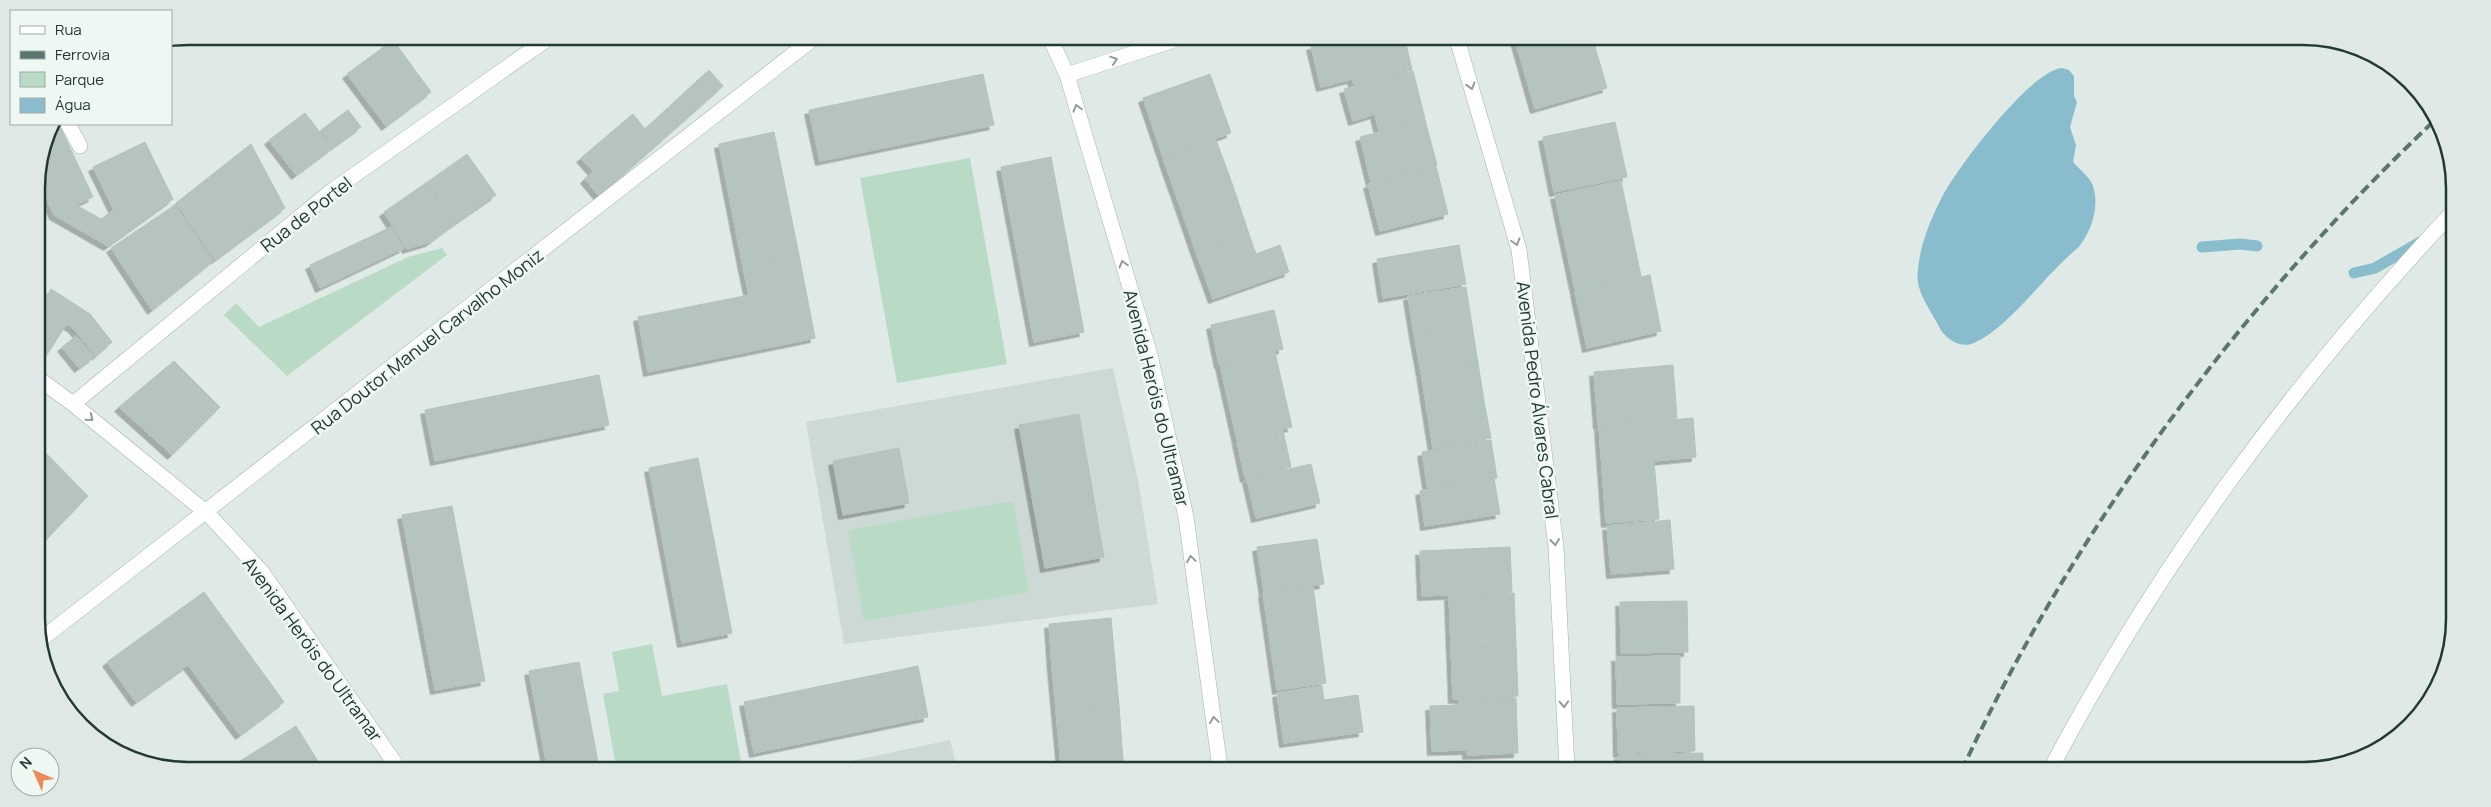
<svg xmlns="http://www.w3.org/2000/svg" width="2491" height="807" font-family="Manrope,sans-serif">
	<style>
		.built { fill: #cdd9d5 }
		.green { fill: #b9dac4 }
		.water { fill: #89bdcd }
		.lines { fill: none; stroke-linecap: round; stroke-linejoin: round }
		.stream { stroke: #89bdcd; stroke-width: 11 }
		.building { fill: #b5c4bf; stroke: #b2c3bd; filter: url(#shadow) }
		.minor-casing { stroke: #a2b1ad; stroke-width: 16 }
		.minor { stroke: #fff; stroke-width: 15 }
		.rail { stroke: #5b7570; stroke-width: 4; stroke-dasharray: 10 5; stroke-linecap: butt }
		.oneway { stroke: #909c9a }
		.labels { text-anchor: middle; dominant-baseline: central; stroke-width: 5; stroke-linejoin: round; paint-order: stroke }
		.street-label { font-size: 18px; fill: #213934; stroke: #eff7f3 }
		.rim { fill: none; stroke: #213934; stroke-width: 2.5 }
	</style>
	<defs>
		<filter id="shadow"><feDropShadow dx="-4.5" dy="4.5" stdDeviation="0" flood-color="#0004"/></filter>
	</defs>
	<rect width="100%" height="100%" fill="#dfeae6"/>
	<g class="built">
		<path d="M 1113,368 L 1138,480 L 1158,604 L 844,644 L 806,422 Z"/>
		<path d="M 950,740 L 957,767 L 823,767 Z"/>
	</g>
	<g class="green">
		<path d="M 970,158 L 1007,364 L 897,383 L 860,178 Z"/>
		<path d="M 442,248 L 447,255 L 287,376 L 224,315 L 236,303 L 259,327 L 408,257 Z"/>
		<path d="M 1013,501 L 1029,592 L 864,621 L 848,530 Z"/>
		<path d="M 652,644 L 662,696 L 727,684 L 742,767 L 616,767 L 603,694 L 619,691 L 612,652 Z"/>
	</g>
	<path class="water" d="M 2062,68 L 2069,70 L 2074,76 L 2074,96 L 2077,102 L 2070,127 L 2076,145 L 2073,162 C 2079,169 2090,177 2093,186 C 2100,208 2091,232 2078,248 C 2045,274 2011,326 1974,343 C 1963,348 1951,342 1944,334 C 1939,329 1938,323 1934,318 C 1925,301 1915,288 1918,269 C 1920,245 1931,218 1942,197 C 1957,168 2031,70 2062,68 Z"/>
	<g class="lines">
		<g class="stream">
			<path d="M 2202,247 L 2240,244 L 2257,246"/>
			<path d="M 2354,273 L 2375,268 L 2422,241"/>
		</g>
	</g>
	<g class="building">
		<path d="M 1337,39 L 1405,39 L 1412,70 L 1354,85 L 1352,79 L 1321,87 L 1311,46 Z"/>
		<path d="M 1515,39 L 1593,40 L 1607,88 L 1535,109 Z"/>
		<path d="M 393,40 L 431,92 L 386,126 L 347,74 Z"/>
		<path d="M 709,70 L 723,86 L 599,196 L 585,179 L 593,171 L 581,158 L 633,114 L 645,129 Z"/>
		<path d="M 1413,71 L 1425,119 L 1379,131 L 1375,114 L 1353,121 L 1344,89 Z"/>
		<path d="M 983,74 L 994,125 L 820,161 L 809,110 Z"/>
		<path d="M 1210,74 L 1231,133 L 1163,157 L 1143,98 Z"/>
		<path d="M 348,110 L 361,127 L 333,147 L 321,130 Z"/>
		<path d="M 305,113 L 332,148 L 296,175 L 269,140 Z"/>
		<path d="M 1425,120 L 1437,165 L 1371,182 L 1360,137 Z"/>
		<path d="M 1615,122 L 1627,177 L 1554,192 L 1543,137 Z"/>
		<path d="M 52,124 L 59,124 L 93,197 L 76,205 L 101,219 L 114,210 L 93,167 L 145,142 L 173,199 L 108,246 L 54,215 L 37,177 L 48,130 Z"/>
		<path d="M 774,132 L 799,255 L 743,267 L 719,144 Z"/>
		<path d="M 1216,140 L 1233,186 L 1180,206 L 1163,158 Z"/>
		<path d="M 251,144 L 285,208 L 215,260 L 176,203 Z"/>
		<path d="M 467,154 L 496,195 L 454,224 L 426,183 Z"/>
		<path d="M 1051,157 L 1084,332 L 1034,342 L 1001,167 Z"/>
		<path d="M 1436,166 L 1448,214 L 1380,231 L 1368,184 Z"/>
		<path d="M 1621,181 L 1641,276 L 1575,290 L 1555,195 Z"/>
		<path d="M 426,183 L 454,224 L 430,242 L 407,249 L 384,212 Z"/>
		<path d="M 1233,186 L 1249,234 L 1196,252 L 1180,206 Z"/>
		<path d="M 175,205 L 213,261 L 152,310 L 111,248 Z"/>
		<path d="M 391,227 L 404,248 L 320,288 L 310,265 Z"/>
		<path d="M 1249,234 L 1256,254 L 1280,245 L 1289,272 L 1213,299 L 1196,252 Z"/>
		<path d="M 1459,245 L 1466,284 L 1383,298 L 1377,259 Z"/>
		<path d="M 799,255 L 815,338 L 648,372 L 638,317 L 749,295 L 743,267 Z"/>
		<path d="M 1650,275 L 1661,331 L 1587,348 L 1575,291 Z"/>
		<path d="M 1466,287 L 1472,325 L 1414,334 L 1408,296 Z"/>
		<path d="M 37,288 L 46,294 L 38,307 L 66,325 L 41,364 L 38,361 Z"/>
		<path d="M 51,289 L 90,314 L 112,342 L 96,356 L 73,328 L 40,307 Z"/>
		<path d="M 1274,310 L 1283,349 L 1219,364 L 1211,325 Z"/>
		<path d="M 1472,325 L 1478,363 L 1421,372 L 1414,334 Z"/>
		<path d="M 76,336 L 94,357 L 79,368 L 62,347 Z"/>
		<path d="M 1275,352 L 1292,427 L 1237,440 L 1220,364 Z"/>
		<path d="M 174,361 L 220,407 L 172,455 L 119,407 Z"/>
		<path d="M 1478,363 L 1484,401 L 1427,410 L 1421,372 Z"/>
		<path d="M 1673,365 L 1677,418 L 1598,425 L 1594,372 Z"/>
		<path d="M 599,375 L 609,425 L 435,461 L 425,410 Z"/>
		<path d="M 1484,401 L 1491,438 L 1433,448 L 1427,410 Z"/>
		<path d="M 1079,414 L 1104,557 L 1045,568 L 1019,425 Z"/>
		<path d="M 1693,418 L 1696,457 L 1654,461 L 1659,519 L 1606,523 L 1599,426 Z"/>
		<path d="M 1283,431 L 1291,467 L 1245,478 L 1237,441 Z"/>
		<path d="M 1491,440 L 1497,478 L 1428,489 L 1422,452 Z"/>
		<path d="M 38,445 L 88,496 L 39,547 Z"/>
		<path d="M 899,448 L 909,503 L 843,515 L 833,461 Z"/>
		<path d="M 698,458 L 732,633 L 682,643 L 649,468 Z"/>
		<path d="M 1311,464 L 1320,503 L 1256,518 L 1247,479 Z"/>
		<path d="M 1494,478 L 1500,514 L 1425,526 L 1420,491 Z"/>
		<path d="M 452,506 L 485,681 L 435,690 L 402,515 Z"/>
		<path d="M 1670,520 L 1674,569 L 1611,574 L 1607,526 Z"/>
		<path d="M 1317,539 L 1324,584 L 1264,592 L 1257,547 Z"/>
		<path d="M 1510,547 L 1512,592 L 1422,596 L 1420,551 Z"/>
		<path d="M 1313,586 L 1326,683 L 1277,690 L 1263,593 Z"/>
		<path d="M 204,592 L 284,702 L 240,735 L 188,665 L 136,702 L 107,662 Z"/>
		<path d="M 1514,593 L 1516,645 L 1451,648 L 1449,596 Z"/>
		<path d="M 1687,601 L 1688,652 L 1621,653 L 1620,602 Z"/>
		<path d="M 1111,618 L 1115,662 L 1052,667 L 1049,624 Z"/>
		<path d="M 1516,645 L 1518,696 L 1453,699 L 1451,648 Z"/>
		<path d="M 1680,656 L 1680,703 L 1617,704 L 1616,657 Z"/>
		<path d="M 579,662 L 599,767 L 547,766 L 529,671 Z"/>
		<path d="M 1115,662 L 1119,705 L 1056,711 L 1052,667 Z"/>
		<path d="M 918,666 L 928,717 L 754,753 L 744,702 Z"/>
		<path d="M 1322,686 L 1324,700 L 1358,695 L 1363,732 L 1284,743 L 1277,693 Z"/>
		<path d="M 1516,698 L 1518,753 L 1467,755 L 1467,750 L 1432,751 L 1430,706 L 1459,705 L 1459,700 Z"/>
		<path d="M 1119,705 L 1122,748 L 1060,754 L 1056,711 Z"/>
		<path d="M 1694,706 L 1695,751 L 1618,753 L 1617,708 Z"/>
		<path d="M 296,726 L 321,766 L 232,766 Z"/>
		<path d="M 1122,748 L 1124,768 L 1061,768 L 1060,754 Z"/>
		<path d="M 1703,753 L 1703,769 L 1619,769 L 1619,755 Z"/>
	</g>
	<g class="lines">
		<defs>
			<g id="minor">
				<path d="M 1050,38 L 1067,75 L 1150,355 L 1186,517 L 1220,768"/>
				<path d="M 1457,39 L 1519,250 L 1556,547 L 1567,769"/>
				<path d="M 1067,75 L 1177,39"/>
				<path d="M 68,124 L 80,146"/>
				<path d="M 38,378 L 73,404 L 207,513 L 262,572 L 397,766"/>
				<path d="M 73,404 L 329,193 L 550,37"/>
				<path d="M 39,641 L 814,38"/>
				<path d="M 2050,770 C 2159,564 2292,383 2452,213"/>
			</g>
		</defs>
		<use href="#minor" class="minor-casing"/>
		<use href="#minor" class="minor"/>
		<path class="rail" d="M 1962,770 C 2071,533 2244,300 2433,122"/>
	</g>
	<defs><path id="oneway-chevron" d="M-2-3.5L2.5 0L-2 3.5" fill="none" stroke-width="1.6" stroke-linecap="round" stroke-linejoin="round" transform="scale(1.25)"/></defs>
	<g class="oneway">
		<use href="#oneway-chevron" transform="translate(1114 60) rotate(-18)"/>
		<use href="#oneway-chevron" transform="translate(1471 86) rotate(74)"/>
		<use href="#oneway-chevron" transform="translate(1077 108) rotate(-106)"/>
		<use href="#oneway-chevron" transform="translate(1516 242) rotate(74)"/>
		<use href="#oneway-chevron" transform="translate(1123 264) rotate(-106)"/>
		<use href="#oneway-chevron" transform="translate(90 418) rotate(39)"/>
		<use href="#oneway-chevron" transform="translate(1555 542) rotate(84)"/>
		<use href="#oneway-chevron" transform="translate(1191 559) rotate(-98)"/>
		<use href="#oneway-chevron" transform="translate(1564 704) rotate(87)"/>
		<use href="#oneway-chevron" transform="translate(1214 720) rotate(-98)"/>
	</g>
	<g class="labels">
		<g class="street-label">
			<text transform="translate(306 214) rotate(-38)">Rua de Portel</text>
			<text transform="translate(427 341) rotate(-38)">Rua Doutor Manuel Carvalho Moniz</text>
			<text transform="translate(1157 398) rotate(76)">Avenida Heróis do Ultramar</text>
			<text transform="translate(1538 400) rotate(83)">Avenida Pedro Álvares Cabral</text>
			<text transform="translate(313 649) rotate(54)">Avenida Heróis do Ultramar</text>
		</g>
	</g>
	<path d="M0 0H2491V807H0ZM188 45H2303A143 143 0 0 1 2446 188V619A143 143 0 0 1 2303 762H188A143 143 0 0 1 45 619V188A143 143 0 0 1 188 45Z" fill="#dfe8e4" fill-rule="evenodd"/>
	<path class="rim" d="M188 45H2303A143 143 0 0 1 2446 188V619A143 143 0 0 1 2303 762H188A143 143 0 0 1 45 619V188A143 143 0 0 1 188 45Z"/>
	<rect x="10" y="10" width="162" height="115" fill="#eff7f3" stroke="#9daba7"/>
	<rect x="20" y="26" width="25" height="8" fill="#ffffff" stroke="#9daba7"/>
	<text x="55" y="35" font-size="15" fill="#213934">Rua</text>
	<rect x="20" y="51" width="25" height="8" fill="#5b7570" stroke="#9daba7"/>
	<text x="55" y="60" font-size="15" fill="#213934">Ferrovia</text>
	<rect x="20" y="72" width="25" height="15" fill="#b9dac4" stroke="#9daba7"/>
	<text x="55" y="85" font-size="15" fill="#213934">Parque</text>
	<rect x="20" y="98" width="25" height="15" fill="#89bdcd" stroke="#9daba7"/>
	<text x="55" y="110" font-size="15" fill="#213934">Água</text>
	<g transform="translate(35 772) rotate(315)"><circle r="24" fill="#eff7f3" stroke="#9daba7"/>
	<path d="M0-4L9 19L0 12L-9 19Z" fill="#eb8b5b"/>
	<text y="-8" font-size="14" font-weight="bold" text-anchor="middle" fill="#213934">N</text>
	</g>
</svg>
